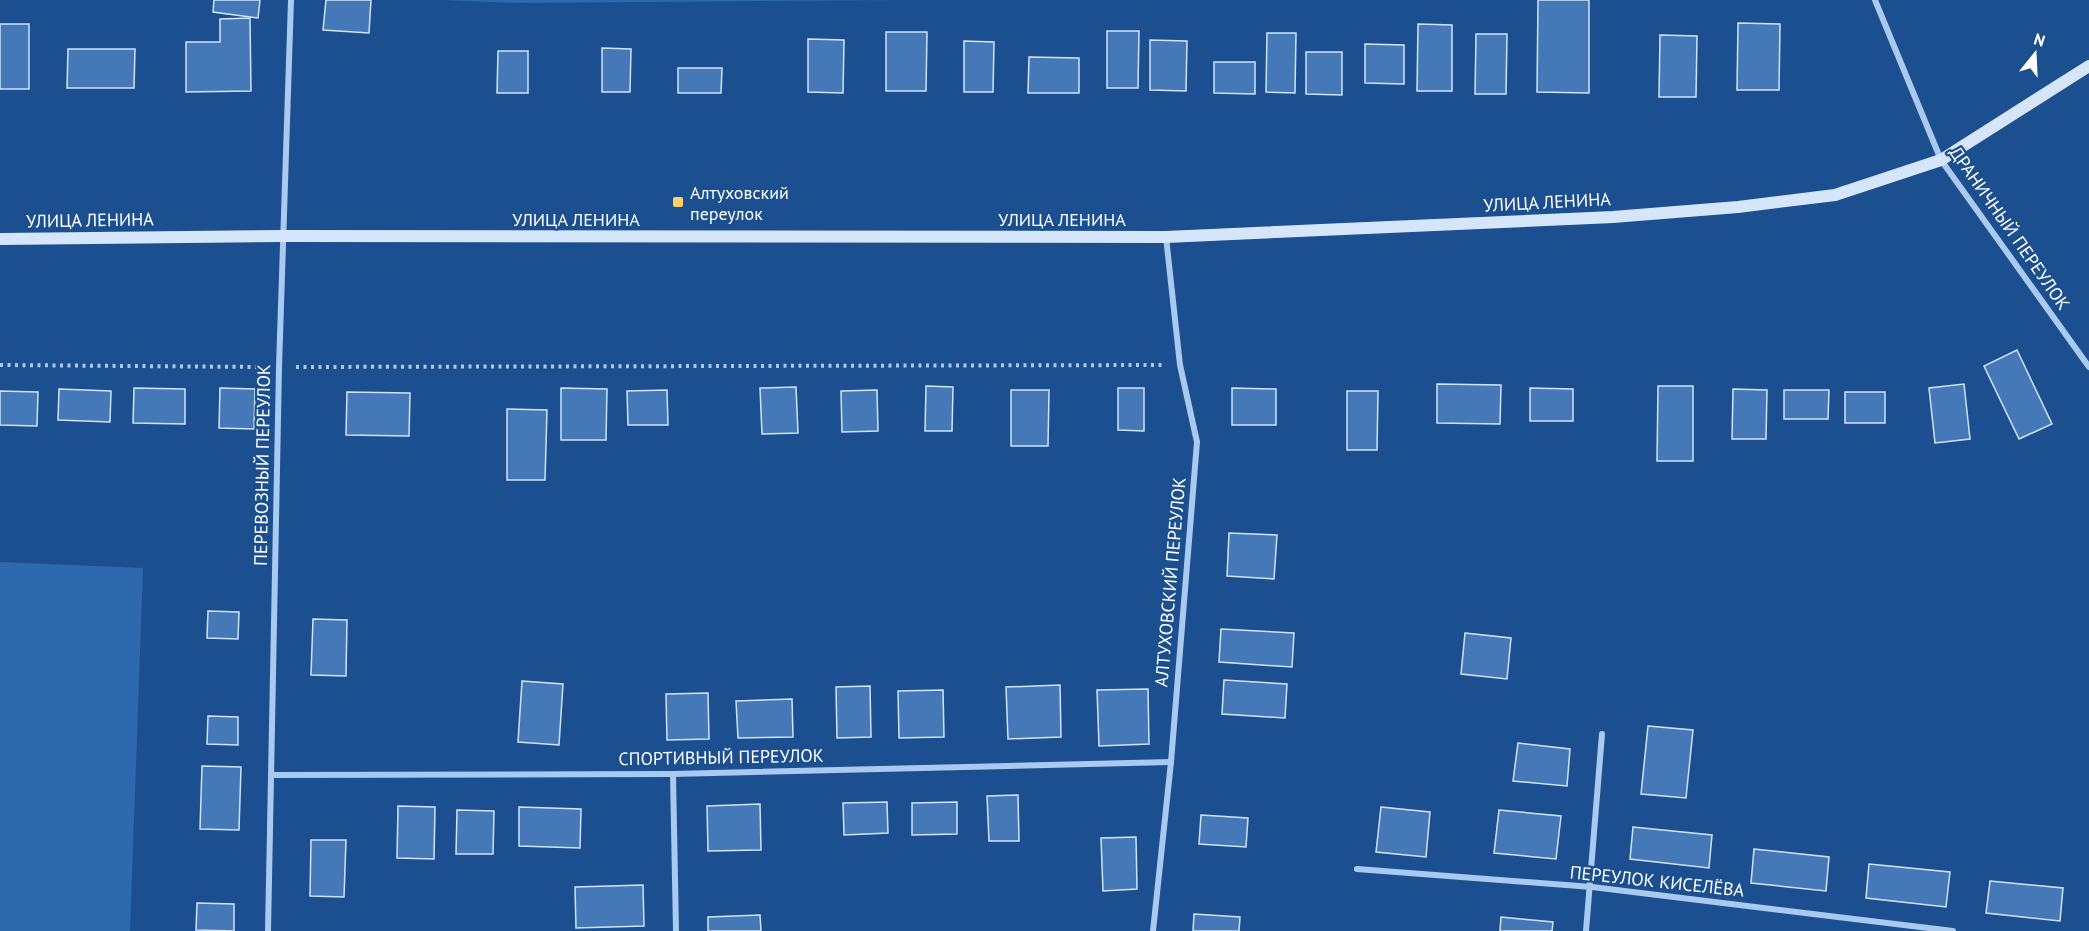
<svg xmlns="http://www.w3.org/2000/svg" width="2089" height="931" font-family="'PT Sans',sans-serif">
	<style>
		.green { fill: #2e69ad }
		.building { fill: #4478b7; stroke: #cfe3fa; stroke-width: 1.5 }
		.lines { fill: none; stroke-linecap: round; stroke-linejoin: round }
		.path { stroke: #a9c9ee; stroke-width: 4; stroke-dasharray: 3 4.5; stroke-linecap: butt }
		.minor { stroke: #a9c9ee; stroke-width: 6 }
		.secondary { stroke: #d6e6fa; stroke-width: 12 }
		.poi-dot { fill: #ffd166; stroke: #1b4f8f; stroke-width: 2 }
		.labels { text-anchor: middle; dominant-baseline: central; stroke-width: 4.5; stroke-linejoin: round; paint-order: stroke }
		.poi-label { font-size: 18px; fill: #fff; stroke: #1b4f8f; text-anchor: start }
		.street-label { font-size: 18px; fill: #fff; stroke: #1b4f8f }
	</style>
	<rect width="100%" height="100%" fill="#1b4f8f"/>
	<g class="green">
		<path d="M 442,0 L 906,0 L 519,3 Z"/>
		<path d="M 0,562 L 143,568 L 130,931 L 0,931 Z"/>
	</g>
	<g class="building">
		<path d="M 214,0 L 260,0 L 258,18 L 213,12 Z"/>
		<path d="M 326,0 L 371,0 L 369,33 L 323,30 Z"/>
		<path d="M 1538,0 L 1589,0 L 1589,93 L 1537,92 Z"/>
		<path d="M 250,18 L 251,91 L 186,92 L 186,42 L 220,42 L 220,19 Z"/>
		<path d="M 1738,23 L 1780,24 L 1779,90 L 1737,90 Z"/>
		<rect x="0" y="24" width="29" height="65"/>
		<path d="M 1418,24 L 1452,25 L 1452,91 L 1417,91 Z"/>
		<path d="M 1107,31 L 1139,31 L 1138,88 L 1107,88 Z"/>
		<path d="M 886,32 L 927,32 L 926,91 L 886,91 Z"/>
		<path d="M 1267,33 L 1296,33 L 1295,93 L 1266,92 Z"/>
		<path d="M 1476,34 L 1507,34 L 1506,94 L 1475,94 Z"/>
		<path d="M 1660,35 L 1697,36 L 1696,97 L 1659,97 Z"/>
		<path d="M 808,39 L 844,40 L 843,93 L 808,92 Z"/>
		<path d="M 1150,40 L 1187,41 L 1186,91 L 1150,90 Z"/>
		<path d="M 964,41 L 994,42 L 993,92 L 964,92 Z"/>
		<path d="M 1365,44 L 1404,45 L 1404,84 L 1365,83 Z"/>
		<path d="M 602,48 L 631,49 L 630,92 L 602,92 Z"/>
		<path d="M 68,49 L 135,49 L 134,88 L 67,88 Z"/>
		<path d="M 498,51 L 528,51 L 528,93 L 497,93 Z"/>
		<path d="M 1306,52 L 1342,52 L 1342,95 L 1306,94 Z"/>
		<path d="M 1029,57 L 1079,58 L 1079,93 L 1028,93 Z"/>
		<path d="M 1214,62 L 1255,62 L 1255,94 L 1214,93 Z"/>
		<path d="M 678,68 L 722,68 L 721,93 L 678,93 Z"/>
		<path d="M 2017,350 L 2052,424 L 2019,439 L 1984,366 Z"/>
		<path d="M 1437,384 L 1501,385 L 1500,424 L 1437,423 Z"/>
		<path d="M 1964,384 L 1970,439 L 1935,443 L 1929,388 Z"/>
		<path d="M 926,386 L 953,387 L 952,431 L 925,431 Z"/>
		<path d="M 1658,386 L 1693,386 L 1693,461 L 1657,461 Z"/>
		<path d="M 796,387 L 798,433 L 762,434 L 760,388 Z"/>
		<path d="M 134,388 L 185,389 L 185,424 L 133,423 Z"/>
		<path d="M 220,388 L 255,389 L 254,429 L 219,428 Z"/>
		<path d="M 561,388 L 607,389 L 606,440 L 561,440 Z"/>
		<path d="M 1118,388 L 1144,388 L 1144,431 L 1118,430 Z"/>
		<path d="M 1232,388 L 1276,389 L 1276,425 L 1232,425 Z"/>
		<path d="M 1530,388 L 1573,389 L 1573,421 L 1530,421 Z"/>
		<path d="M 59,389 L 111,391 L 110,422 L 58,420 Z"/>
		<path d="M 1733,389 L 1767,390 L 1766,439 L 1732,439 Z"/>
		<path d="M 667,390 L 668,425 L 628,425 L 627,391 Z"/>
		<path d="M 877,390 L 878,431 L 842,432 L 841,391 Z"/>
		<path d="M 1011,390 L 1049,390 L 1048,446 L 1011,446 Z"/>
		<path d="M 1784,390 L 1829,390 L 1828,419 L 1784,419 Z"/>
		<path d="M 0,391 L 38,392 L 37,426 L 0,425 Z"/>
		<path d="M 1347,391 L 1378,391 L 1377,450 L 1347,450 Z"/>
		<path d="M 347,392 L 410,393 L 409,436 L 346,435 Z"/>
		<rect x="1845" y="392" width="40" height="31"/>
		<path d="M 507,409 L 547,410 L 545,480 L 507,480 Z"/>
		<path d="M 1229,533 L 1277,535 L 1274,579 L 1227,576 Z"/>
		<path d="M 208,611 L 239,612 L 238,639 L 207,638 Z"/>
		<path d="M 313,619 L 347,620 L 346,676 L 311,675 Z"/>
		<path d="M 1221,629 L 1294,633 L 1292,667 L 1219,662 Z"/>
		<path d="M 1465,633 L 1511,638 L 1507,679 L 1461,674 Z"/>
		<path d="M 1224,680 L 1287,684 L 1285,718 L 1222,714 Z"/>
		<path d="M 522,681 L 563,684 L 559,745 L 518,742 Z"/>
		<path d="M 1060,685 L 1061,737 L 1008,739 L 1006,687 Z"/>
		<path d="M 870,686 L 871,737 L 837,738 L 836,687 Z"/>
		<path d="M 1148,689 L 1149,744 L 1099,746 L 1097,690 Z"/>
		<path d="M 943,690 L 944,737 L 899,738 L 898,691 Z"/>
		<path d="M 708,693 L 709,739 L 667,740 L 666,694 Z"/>
		<path d="M 792,699 L 793,737 L 738,738 L 736,701 Z"/>
		<path d="M 208,716 L 238,717 L 238,745 L 207,744 Z"/>
		<path d="M 1648,726 L 1693,730 L 1686,798 L 1641,794 Z"/>
		<path d="M 1518,743 L 1570,749 L 1567,786 L 1513,781 Z"/>
		<path d="M 202,766 L 241,767 L 239,830 L 200,829 Z"/>
		<path d="M 1018,795 L 1019,841 L 989,841 L 987,796 Z"/>
		<path d="M 887,802 L 888,833 L 844,835 L 843,803 Z"/>
		<path d="M 957,802 L 957,834 L 912,835 L 912,803 Z"/>
		<path d="M 760,804 L 761,850 L 708,851 L 707,806 Z"/>
		<path d="M 398,806 L 435,807 L 434,859 L 397,858 Z"/>
		<path d="M 519,807 L 581,809 L 580,848 L 519,846 Z"/>
		<path d="M 1381,807 L 1430,812 L 1426,857 L 1376,852 Z"/>
		<path d="M 457,810 L 494,811 L 493,854 L 456,854 Z"/>
		<path d="M 1499,810 L 1561,816 L 1556,859 L 1494,853 Z"/>
		<path d="M 1201,815 L 1248,818 L 1246,847 L 1199,844 Z"/>
		<path d="M 1633,827 L 1712,835 L 1709,868 L 1630,859 Z"/>
		<path d="M 1136,837 L 1137,889 L 1103,891 L 1101,838 Z"/>
		<path d="M 311,840 L 346,840 L 344,897 L 310,896 Z"/>
		<path d="M 1754,849 L 1829,857 L 1826,891 L 1751,883 Z"/>
		<path d="M 1869,864 L 1950,872 L 1946,907 L 1866,898 Z"/>
		<path d="M 1990,881 L 2063,888 L 2060,921 L 1986,913 Z"/>
		<path d="M 643,885 L 644,926 L 576,928 L 575,887 Z"/>
		<path d="M 197,903 L 234,904 L 234,931 L 196,930 Z"/>
		<path d="M 1194,914 L 1240,917 L 1239,931 L 1193,931 Z"/>
		<path d="M 760,915 L 761,931 L 708,931 L 708,917 Z"/>
		<path d="M 1501,917 L 1553,922 L 1552,931 L 1500,931 Z"/>
	</g>
	<g class="lines">
		<g class="path">
			<path d="M 0,365 L 262,367"/>
			<path d="M 296,367 L 1162,365"/>
		</g>
		<g class="minor">
			<path d="M 1875,0 L 1941,160 L 2089,367"/>
			<path d="M 673,774 L 676,931"/>
			<path d="M 271,775 L 673,774 L 1171,762"/>
			<path d="M 1357,869 L 1592,887 L 1953,931"/>
			<path d="M 268,931 L 279,367 L 291,0"/>
			<path d="M 1153,931 L 1171,762 L 1197,442 L 1180,365 L 1166,237"/>
			<path d="M 1586,931 L 1602,734"/>
		</g>
		<path class="secondary" d="M 0,239 L 285,236 L 1166,237 L 1613,217 L 1738,207 L 1835,195 L 1941,160 L 2089,66"/>
	</g>
	<rect class="poi-dot" x="672" y="196" width="12" height="12" rx="3"/>
	<g class="labels">
		<g class="poi-label">
			<text x="690" y="192">Алтуховский<tspan x="690" dy="21">переулок</tspan></text>
		</g>
		<g class="street-label">
			<text transform="translate(1547 202) rotate(-3)">УЛИЦА ЛЕНИНА</text>
			<text x="576" y="219">УЛИЦА ЛЕНИНА</text>
			<text x="1062" y="219">УЛИЦА ЛЕНИНА</text>
			<text transform="translate(90 220) rotate(-1)">УЛИЦА ЛЕНИНА</text>
			<text transform="translate(2010 228) rotate(55)">ДРАНИЧНЫЙ ПЕРЕУЛОК</text>
			<text transform="translate(262 465) rotate(-89)">ПЕРЕВОЗНЫЙ ПЕРЕУЛОК</text>
			<text transform="translate(1170 582) rotate(-85)">АЛТУХОВСКИЙ ПЕРЕУЛОК</text>
			<text transform="translate(721 757) rotate(-1)">СПОРТИВНЫЙ ПЕРЕУЛОК</text>
			<text transform="translate(1657 881) rotate(6)">ПЕРЕУЛОК КИСЕЛЁВА</text>
		</g>
	</g>
	<g transform="translate(2035 54) rotate(18)" stroke="#1b4f8f" stroke-width="4.5" paint-order="stroke">
	<path d="M0-4.5L10 22L0 15L-10 22Z" fill="#ffffff"/>
	<text y="-9" font-size="16" font-weight="bold" text-anchor="middle" fill="#ffffff">N</text>
	</g>
</svg>
